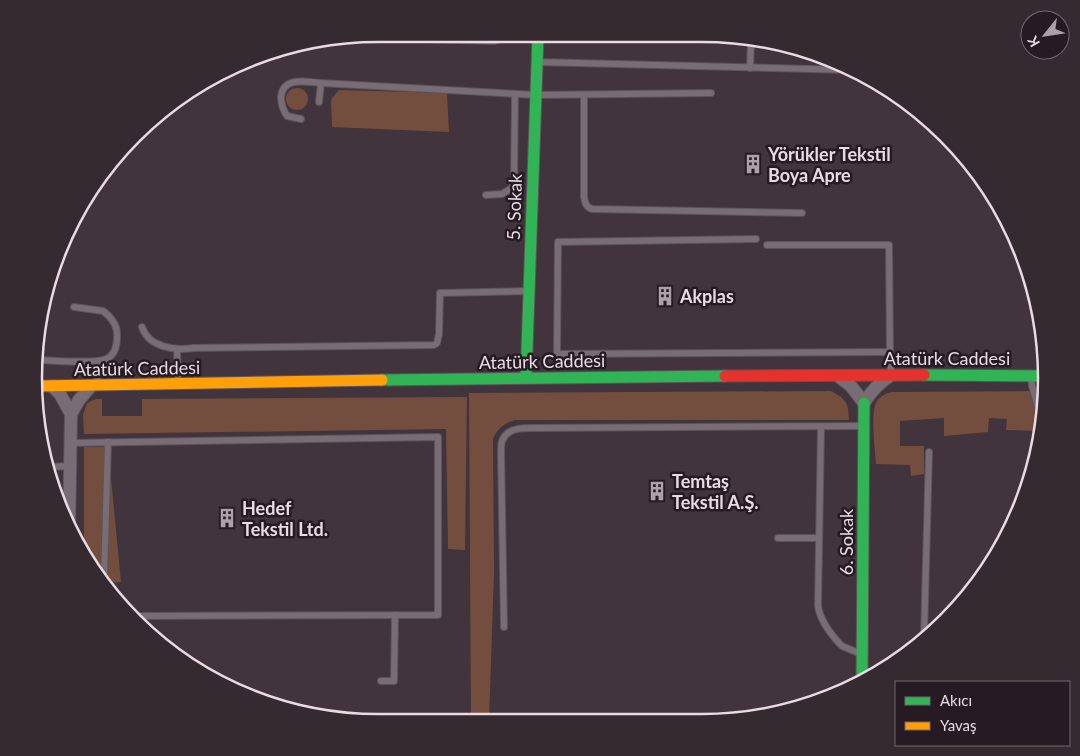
<svg xmlns="http://www.w3.org/2000/svg" width="1080" height="756" font-family="Lato,sans-serif">
	<style>
		.green { fill: #734e3f }
		.lines { fill: none; stroke-linecap: round; stroke-linejoin: round }
		.lane-casing { stroke: #5e5259; stroke-width: 8 }
		.street-casing { stroke: #5e5259; stroke-width: 14 }
		.fast-casing { stroke: #5e5259; stroke-width: 13 }
		.slow-casing { stroke: #5e5259; stroke-width: 13 }
		.jam-casing { stroke: #5e5259; stroke-width: 13 }
		.lane { stroke: #786d74; stroke-width: 6 }
		.street { stroke: #786d74; stroke-width: 12 }
		.fast { stroke: #30b455; stroke-width: 11 }
		.slow { stroke: #ff9f0a; stroke-width: 11 }
		.jam { stroke: #e5322d; stroke-width: 11 }
		.labels { text-anchor: middle; dominant-baseline: central; stroke-width: 5; stroke-linejoin: round; paint-order: stroke }
		.poi-label { font-size: 18px; font-weight: bold; fill: #e9dae3; stroke: #261b22; text-anchor: start }
		.street-label { font-size: 18px; fill: #e9dae3; stroke: #261b22 }
		.rim { fill: none; stroke: #e9dae3; stroke-width: 2.5 }
	</style>
	<rect width="100%" height="100%" fill="#41343d"/>
	<g class="green">
		<circle cx="297" cy="99" r="11"/>
		<path d="M 339,90 L 447,93 L 449,132 L 332,127 L 331,101 L 332,98 Z"/>
		<path d="M 831,391 C 847,400 848,402 849,420 L 515,420 C 504,423 497,429 493,439 L 494,572 L 489,720 L 471,721 L 469,393 Z"/>
		<path d="M 1045,391 L 1041,431 L 1006,430 L 1007,419 L 989,418 L 988,432 L 944,436 L 944,418 L 900,421 L 900,446 L 924,446 L 924,474 L 911,476 L 910,465 L 876,464 C 875,449 871,419 875,405 C 878,397 885,393 893,392 Z"/>
		<path d="M 467,397 L 465,550 L 448,549 L 446,429 L 84,434 L 83,415 L 87,403 L 96,399 L 102,399 L 102,416 L 142,416 L 142,399 Z"/>
		<path d="M 84,447 L 108,447 L 121,582 L 107,583 L 84,551 Z"/>
	</g>
	<g class="lines">
		<defs>
			<g id="lane">
				<path d="M 356,37 L 494,41 L 506,38 L 507,36"/>
				<path d="M 538,62 L 849,70"/>
				<path d="M 750,68 L 751,40"/>
				<path d="M 584,95 L 584,197 C 585,203 586,207 592,209 L 802,213"/>
				<path d="M 319,102 L 321,83"/>
				<path d="M 301,119 L 287,116 C 283,110 281,104 281,97 C 283,76 306,82 321,83 L 536,95 L 711,93"/>
				<path d="M 486,195 L 502,194 L 512,188 L 514,183 L 515,94"/>
				<path d="M 756,239 L 558,242 L 557,354 L 890,352"/>
				<path d="M 767,245 L 889,245 L 890,352 L 891,374"/>
				<path d="M 142,327 C 148,347 175,351 193,348 L 434,345 L 437,343 L 439,334 L 440,293 L 528,291"/>
				<path d="M 177,349 L 178,383"/>
				<path d="M 38,360 C 53,360 97,365 108,358 C 115,354 117,345 117,337 C 118,326 111,317 103,311 L 74,307"/>
				<path d="M 1031,377 L 1032,386 L 1038,407 L 1043,407"/>
				<path d="M 97,385 L 98,362"/>
				<path d="M 821,427 L 818,606 C 820,620 829,632 839,643 L 842,646 L 861,654"/>
				<path d="M 71,443 L 438,437 L 438,615 L 131,616"/>
				<path d="M 48,467 L 70,466"/>
				<path d="M 778,538 L 819,538"/>
				<path d="M 104,579 L 108,442"/>
				<path d="M 504,627 L 501,451 C 501,448 501,442 503,439 C 509,426 528,428 540,428 L 862,426"/>
				<path d="M 924,637 L 929,452"/>
				<path d="M 381,681 L 394,681 L 395,615"/>
			</g>
			<g id="street">
				<path d="M 838,376 L 851,386 L 864,403 C 871,391 879,383 891,375"/>
				<path d="M 52,386 L 60,394 L 71,414 L 69,531"/>
				<path d="M 71,414 L 79,400 L 91,386"/>
			</g>
			<g id="fast">
				<path d="M 924,375 L 1046,376"/>
				<path d="M 526,378 L 538,36"/>
				<path d="M 382,380 L 725,376"/>
				<path d="M 862,681 L 864,403"/>
			</g>
			<path id="slow" d="M 38,386 L 382,380"/>
			<path id="jam" d="M 725,376 L 924,375"/>
		</defs>
		<use href="#lane" class="lane-casing"/>
		<use href="#street" class="street-casing"/>
		<use href="#fast" class="fast-casing"/>
		<use href="#slow" class="slow-casing"/>
		<use href="#jam" class="jam-casing"/>
		<use href="#lane" class="lane"/>
		<use href="#street" class="street"/>
		<use href="#fast" class="fast"/>
		<use href="#slow" class="slow"/>
		<use href="#jam" class="jam"/>
	</g>
	<defs>
		<symbol id="building-bare" viewBox="-9 -9 18 18"><path d="M-4-6H4V6H1V3H-1V6H-4ZM-2.5-4.3h1.7v1.8h-1.7ZM.8-4.3h1.7v1.8H.8ZM-2.5-1h1.7V.8h-1.7ZM.8-1h1.7V.8H.8Z" fill="#aea0a9" stroke="#261b22" stroke-width="2.5" paint-order="stroke"/></symbol>
	</defs>
	<g fill-rule="evenodd">
		<use href="#building-bare" x="739" y="150" width="28" height="28"/>
		<use href="#building-bare" x="651" y="282" width="28" height="28"/>
		<use href="#building-bare" x="643" y="477" width="28" height="28"/>
		<use href="#building-bare" x="213" y="504" width="28" height="28"/>
	</g>
	<g class="labels">
		<g class="poi-label">
			<text x="768" y="154">Yörükler Tekstil<tspan x="768" dy="21">Boya Apre</tspan></text>
			<text x="680" y="296">Akplas</text>
			<text x="672" y="481">Temtaş<tspan x="672" dy="21">Tekstil A.Ş.</tspan></text>
			<text x="242" y="508">Hedef<tspan x="242" dy="21">Tekstil Ltd.</tspan></text>
		</g>
		<g class="street-label">
			<text transform="translate(514 207) rotate(-88)">5. Sokak</text>
			<text x="947" y="358">Atatürk Caddesi</text>
			<text transform="translate(542 361) rotate(-1)">Atatürk Caddesi</text>
			<text transform="translate(137 368) rotate(-1)">Atatürk Caddesi</text>
			<text transform="translate(846 542) rotate(-90)">6. Sokak</text>
		</g>
	</g>
	<path d="M0 0H1080V756H0ZM378 42H702A336 336 0 0 1 1038 378V378A336 336 0 0 1 702 714H378A336 336 0 0 1 42 378V378A336 336 0 0 1 378 42Z" fill="#362a31" fill-rule="evenodd"/>
	<path class="rim" d="M378 42H702A336 336 0 0 1 1038 378V378A336 336 0 0 1 702 714H378A336 336 0 0 1 42 378V378A336 336 0 0 1 378 42Z"/>
	<rect x="895" y="681" width="175" height="65" fill="#261b22" stroke="#74676f"/>
	<rect x="905" y="697" width="25" height="8" fill="#30b455" stroke="#74676f"/>
	<text x="940" y="706" font-size="15" fill="#e9dae3">Akıcı</text>
	<rect x="905" y="722" width="25" height="8" fill="#ff9f0a" stroke="#74676f"/>
	<text x="940" y="731" font-size="15" fill="#e9dae3">Yavaş</text>
	<g transform="translate(1045 35) rotate(240)"><circle r="24" fill="#261b22" stroke="#74676f"/>
	<path d="M0-4L9 19L0 12L-9 19Z" fill="#aea0a9"/>
	<text y="-8" font-size="14" font-weight="bold" text-anchor="middle" fill="#e9dae3">K</text>
	</g>
</svg>
